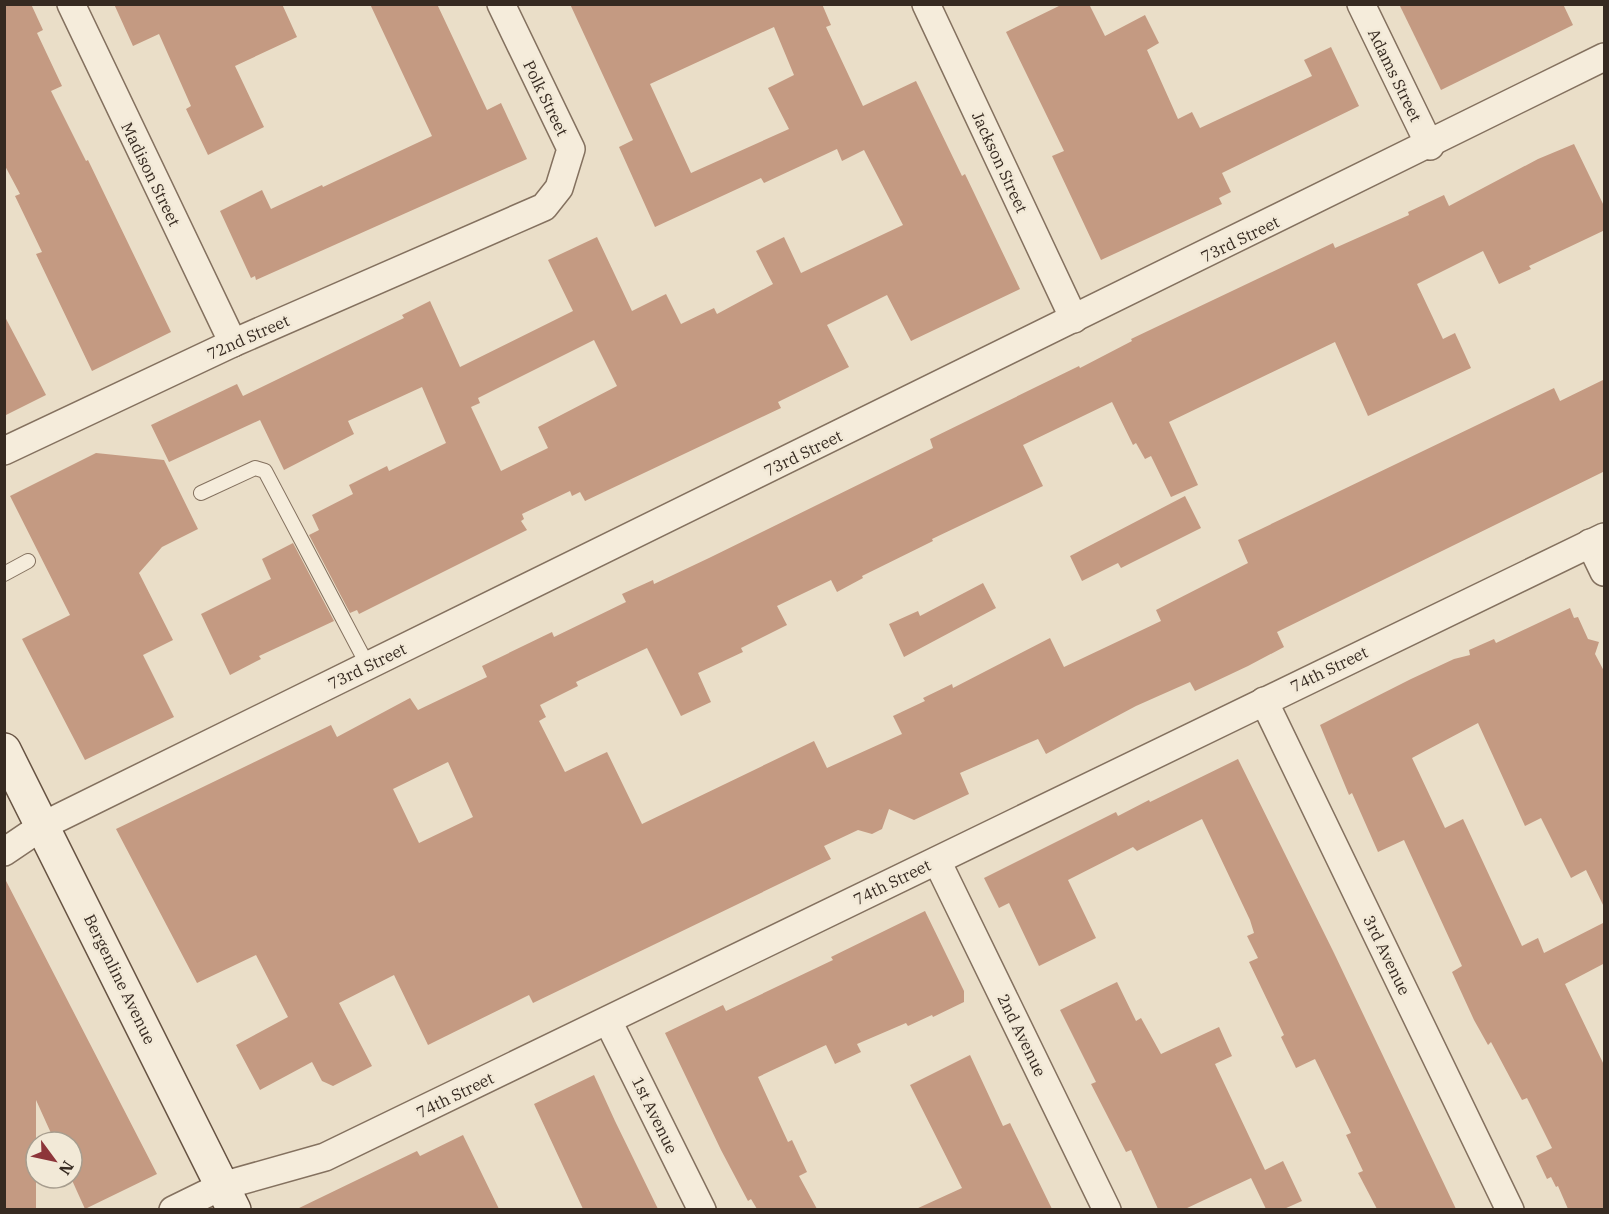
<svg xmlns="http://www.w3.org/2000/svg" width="1609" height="1214" font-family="'IBM Plex Serif',serif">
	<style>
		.building { fill: #c49a82; fill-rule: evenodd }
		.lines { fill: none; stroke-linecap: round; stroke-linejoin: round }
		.lane-casing { stroke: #84715f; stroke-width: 16 }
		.street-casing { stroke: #84715f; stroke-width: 30 }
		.secondary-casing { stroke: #665242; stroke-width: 36 }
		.lane { stroke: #f5ecdb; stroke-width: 14 }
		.street { stroke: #f5ecdb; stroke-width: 27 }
		.secondary { stroke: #f5ecdb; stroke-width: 33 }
		.labels { text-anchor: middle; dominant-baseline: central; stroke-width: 5; stroke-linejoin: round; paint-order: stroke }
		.street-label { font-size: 16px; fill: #362a21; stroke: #f2e9d7 }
	</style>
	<rect width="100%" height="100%" fill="#eadec8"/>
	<g class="building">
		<path d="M 4,4 L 31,4 L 43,30 L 37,33 L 62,86 L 51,91 L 86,161 L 88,160 L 171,332 L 92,371 L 36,254 L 42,252 L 15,196 L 20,194 L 4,164 Z"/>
		<path d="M 114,4 L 282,4 L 297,37 L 235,66 L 264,127 L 208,155 L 186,109 L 191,106 L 159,34 L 133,46 Z"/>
		<path d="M 370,4 L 437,4 L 487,110 L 501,103 L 527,159 L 256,280 L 255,276 L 251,278 L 220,211 L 262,190 L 271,209 L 322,185 L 323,187 L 432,136 Z"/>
		<path d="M 570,4 L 822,4 L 831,25 L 826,27 L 863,106 L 916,81 L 962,176 L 965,174 L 1020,289 L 911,341 L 887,295 L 827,325 L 849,367 L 778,402 L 781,408 L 585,501 L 580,492 L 572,496 L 570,491 L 522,514 L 524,519 L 521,521 L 527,530 L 359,614 L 357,610 L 350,613 L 309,535 L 319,530 L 312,515 L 353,494 L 349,485 L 387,466 L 389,471 L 446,443 L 422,387 L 348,421 L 354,434 L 284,470 L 260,420 L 169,462 L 151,425 L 237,384 L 243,396 L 404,318 L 402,315 L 430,301 L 460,367 L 573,311 L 548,260 L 597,237 L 632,311 L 666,294 L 681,324 L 714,308 L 717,314 L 773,284 L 756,251 L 784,237 L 801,273 L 903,225 L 864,150 L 842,161 L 837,149 L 764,183 L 761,178 L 655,227 L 619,147 L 633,140 ZM 774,27 L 794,75 L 768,88 L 789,129 L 691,173 L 650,84 ZM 594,340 L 617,386 L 538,427 L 548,448 L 501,471 L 471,407 L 480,403 L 478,398 Z"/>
		<path d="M 1063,4 L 1089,4 L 1105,36 L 1145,15 L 1159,43 L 1147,50 L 1178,119 L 1192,112 L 1200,128 L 1312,76 L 1304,60 L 1331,47 L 1359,106 L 1222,173 L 1231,192 L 1219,198 L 1222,204 L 1101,260 L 1052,156 L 1064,151 L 1006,32 Z"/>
		<path d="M 1399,4 L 1563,4 L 1573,25 L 1441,90 Z"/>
		<path d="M 1574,144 L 1605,208 L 1605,230 L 1529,266 L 1531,269 L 1499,284 L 1483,251 L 1417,284 L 1443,339 L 1455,333 L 1471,368 L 1368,416 L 1335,342 L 1169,422 L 1198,485 L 1171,497 L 1151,456 L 1145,459 L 1136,443 L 1133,445 L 1112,402 L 1023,445 L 1043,486 L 932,539 L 933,541 L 862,576 L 863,578 L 837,592 L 831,580 L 777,606 L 787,625 L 741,648 L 743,652 L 698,673 L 711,702 L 681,716 L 647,648 L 576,682 L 578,686 L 540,705 L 546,717 L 539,721 L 565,772 L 607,752 L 642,824 L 814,741 L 827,768 L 902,734 L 893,716 L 925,701 L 923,698 L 952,684 L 953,688 L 1050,638 L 1064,667 L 1161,621 L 1156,610 L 1248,563 L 1238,540 L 1554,388 L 1560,401 L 1605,379 L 1605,471 L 1277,632 L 1284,647 L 1248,666 L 1195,691 L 1190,682 L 1136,706 L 1046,754 L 1038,739 L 960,773 L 969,794 L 914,820 L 889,809 L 882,829 L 872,834 L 858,830 L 824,846 L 831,859 L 533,1003 L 529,995 L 428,1045 L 394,975 L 339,1003 L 372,1066 L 333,1086 L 322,1081 L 312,1062 L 260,1090 L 236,1045 L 288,1017 L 256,955 L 197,983 L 116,829 L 331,725 L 337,737 L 410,698 L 418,710 L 487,677 L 482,666 L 552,632 L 554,637 L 626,602 L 622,594 L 653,580 L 654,584 L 709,558 L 933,448 L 930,439 L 1079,366 L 1080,368 L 1132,341 L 1131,339 L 1333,243 L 1335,248 L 1409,215 L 1408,212 L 1444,195 L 1449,206 L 1538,159 ZM 448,762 L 473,817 L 419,843 L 393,789 Z"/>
		<path d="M 4,315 L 46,395 L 4,416 Z"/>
		<path d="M 96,453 L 164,460 L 198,529 L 162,547 L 139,573 L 173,640 L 143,655 L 174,717 L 85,760 L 22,639 L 70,615 L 10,496 Z"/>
		<path d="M 1185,496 L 1201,528 L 1121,568 L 1118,563 L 1082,581 L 1070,556 Z"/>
		<path d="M 293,543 L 334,621 L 259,656 L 261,659 L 230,675 L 201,614 L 271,579 L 262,559 Z"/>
		<path d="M 983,583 L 996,608 L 904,657 L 889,624 L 918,611 L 920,616 Z"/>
		<path d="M 1570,608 L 1574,618 L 1578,617 L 1588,639 L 1599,642 L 1595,654 L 1605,673 L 1605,909 L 1586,870 L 1571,878 L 1541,818 L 1525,826 L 1478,723 L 1412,758 L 1445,828 L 1463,819 L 1522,946 L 1538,938 L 1544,953 L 1605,922 L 1605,963 L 1565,984 L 1605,1067 L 1605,1209 L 1568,1209 L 1558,1186 L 1556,1187 L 1551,1177 L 1547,1179 L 1536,1156 L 1552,1148 L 1527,1098 L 1522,1100 L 1491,1042 L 1488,1045 L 1474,1020 L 1452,972 L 1462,966 L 1404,840 L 1378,852 L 1352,793 L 1349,795 L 1320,725 L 1411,679 L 1454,659 L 1470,655 L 1469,650 L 1494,639 L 1496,643 Z"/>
		<path d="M 1238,759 L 1334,953 L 1456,1209 L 1377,1209 L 1358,1173 L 1363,1171 L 1346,1135 L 1351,1133 L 1315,1059 L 1296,1068 L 1281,1037 L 1284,1035 L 1249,962 L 1258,958 L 1247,936 L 1254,933 L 1250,920 L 1202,819 L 1137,851 L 1133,847 L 1068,880 L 1096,938 L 1039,966 L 1009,903 L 999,908 L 984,878 L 1116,812 L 1118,816 L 1149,800 L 1150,802 Z"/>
		<path d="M 4,877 L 157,1174 L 85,1209 L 71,1178 L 72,1142 L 55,1142 L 36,1100 L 36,1209 L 4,1209 Z"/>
		<path d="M 925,911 L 964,991 L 964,1002 L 933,1017 L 932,1015 L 908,1026 L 906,1023 L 857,1044 L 861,1052 L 835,1064 L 826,1045 L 758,1077 L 788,1142 L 792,1140 L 807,1172 L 799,1176 L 817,1209 L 757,1209 L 751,1199 L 748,1201 L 721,1150 L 665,1033 L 723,1005 L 726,1011 L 833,960 L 831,957 Z"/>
		<path d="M 1117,982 L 1136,1021 L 1141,1018 L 1161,1054 L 1219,1027 L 1232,1056 L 1215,1064 L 1265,1170 L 1283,1161 L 1302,1201 L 1284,1209 L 1266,1209 L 1251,1178 L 1185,1209 L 1158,1209 L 1131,1150 L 1126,1152 L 1091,1084 L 1096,1082 L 1060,1010 Z"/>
		<path d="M 970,1055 L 1003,1126 L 1010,1123 L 1052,1209 L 916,1209 L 962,1188 L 910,1085 Z"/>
		<path d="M 594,1075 L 615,1121 L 658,1209 L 583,1209 L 534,1104 Z"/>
		<path d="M 463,1135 L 499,1209 L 297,1209 L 417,1151 L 420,1156 Z"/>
	</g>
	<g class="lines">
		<defs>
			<g id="lane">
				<path d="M 201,493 L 255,468 L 265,471 L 368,666"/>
				<path d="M 4,574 L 28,561"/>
			</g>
			<g id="street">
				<path d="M 71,4 L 233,343"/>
				<path d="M 926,4 L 1074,319"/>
				<path d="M 1361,4 L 1430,146"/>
				<path d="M 4,451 L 233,343 L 544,207 L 559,188 L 571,149 L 501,4"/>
				<path d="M 1590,543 L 1604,572"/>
				<path d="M 1264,701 L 1510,1210"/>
				<path d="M 4,852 L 44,825 L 1604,57"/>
				<path d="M 937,861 L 1107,1210"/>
				<path d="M 608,1021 L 702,1210"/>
				<path d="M 173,1210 L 222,1186 L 325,1157 L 1604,537"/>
			</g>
			<path id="secondary" d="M 4,750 L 234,1210"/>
		</defs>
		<use href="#lane" class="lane-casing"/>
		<use href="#street" class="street-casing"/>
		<use href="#secondary" class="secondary-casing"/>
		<use href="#lane" class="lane"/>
		<use href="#street" class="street"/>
		<use href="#secondary" class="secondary"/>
	</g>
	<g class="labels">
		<g class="street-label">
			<text transform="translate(1395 75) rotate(64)">Adams Street</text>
			<text transform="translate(546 98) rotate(64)">Polk Street</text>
			<text transform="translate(1000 162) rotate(65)">Jackson Street</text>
			<text transform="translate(151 174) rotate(64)">Madison Street</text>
			<text transform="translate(1240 239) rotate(-26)">73rd Street</text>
			<text transform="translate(248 337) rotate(-24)">72nd Street</text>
			<text transform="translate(803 453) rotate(-26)">73rd Street</text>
			<text transform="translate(367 666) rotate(-26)">73rd Street</text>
			<text transform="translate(1329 669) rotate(-26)">74th Street</text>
			<text transform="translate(892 882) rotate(-26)">74th Street</text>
			<text transform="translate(1387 955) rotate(64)">3rd Avenue</text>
			<text transform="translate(120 979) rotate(64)">Bergenline Avenue</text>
			<text transform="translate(1022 1035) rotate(64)">2nd Avenue</text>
			<text transform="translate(455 1095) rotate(-26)">74th Street</text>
			<text transform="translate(655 1115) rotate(64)">1st Avenue</text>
		</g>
	</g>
	<rect width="1609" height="1214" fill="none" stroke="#362a21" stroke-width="12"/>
	<g transform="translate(54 1160) rotate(123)"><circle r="28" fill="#f2e9d7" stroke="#a79d8e" stroke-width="1.5"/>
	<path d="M0-4.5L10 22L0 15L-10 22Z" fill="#8d353a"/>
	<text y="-9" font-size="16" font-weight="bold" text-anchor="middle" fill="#362a21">N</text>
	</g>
</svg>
